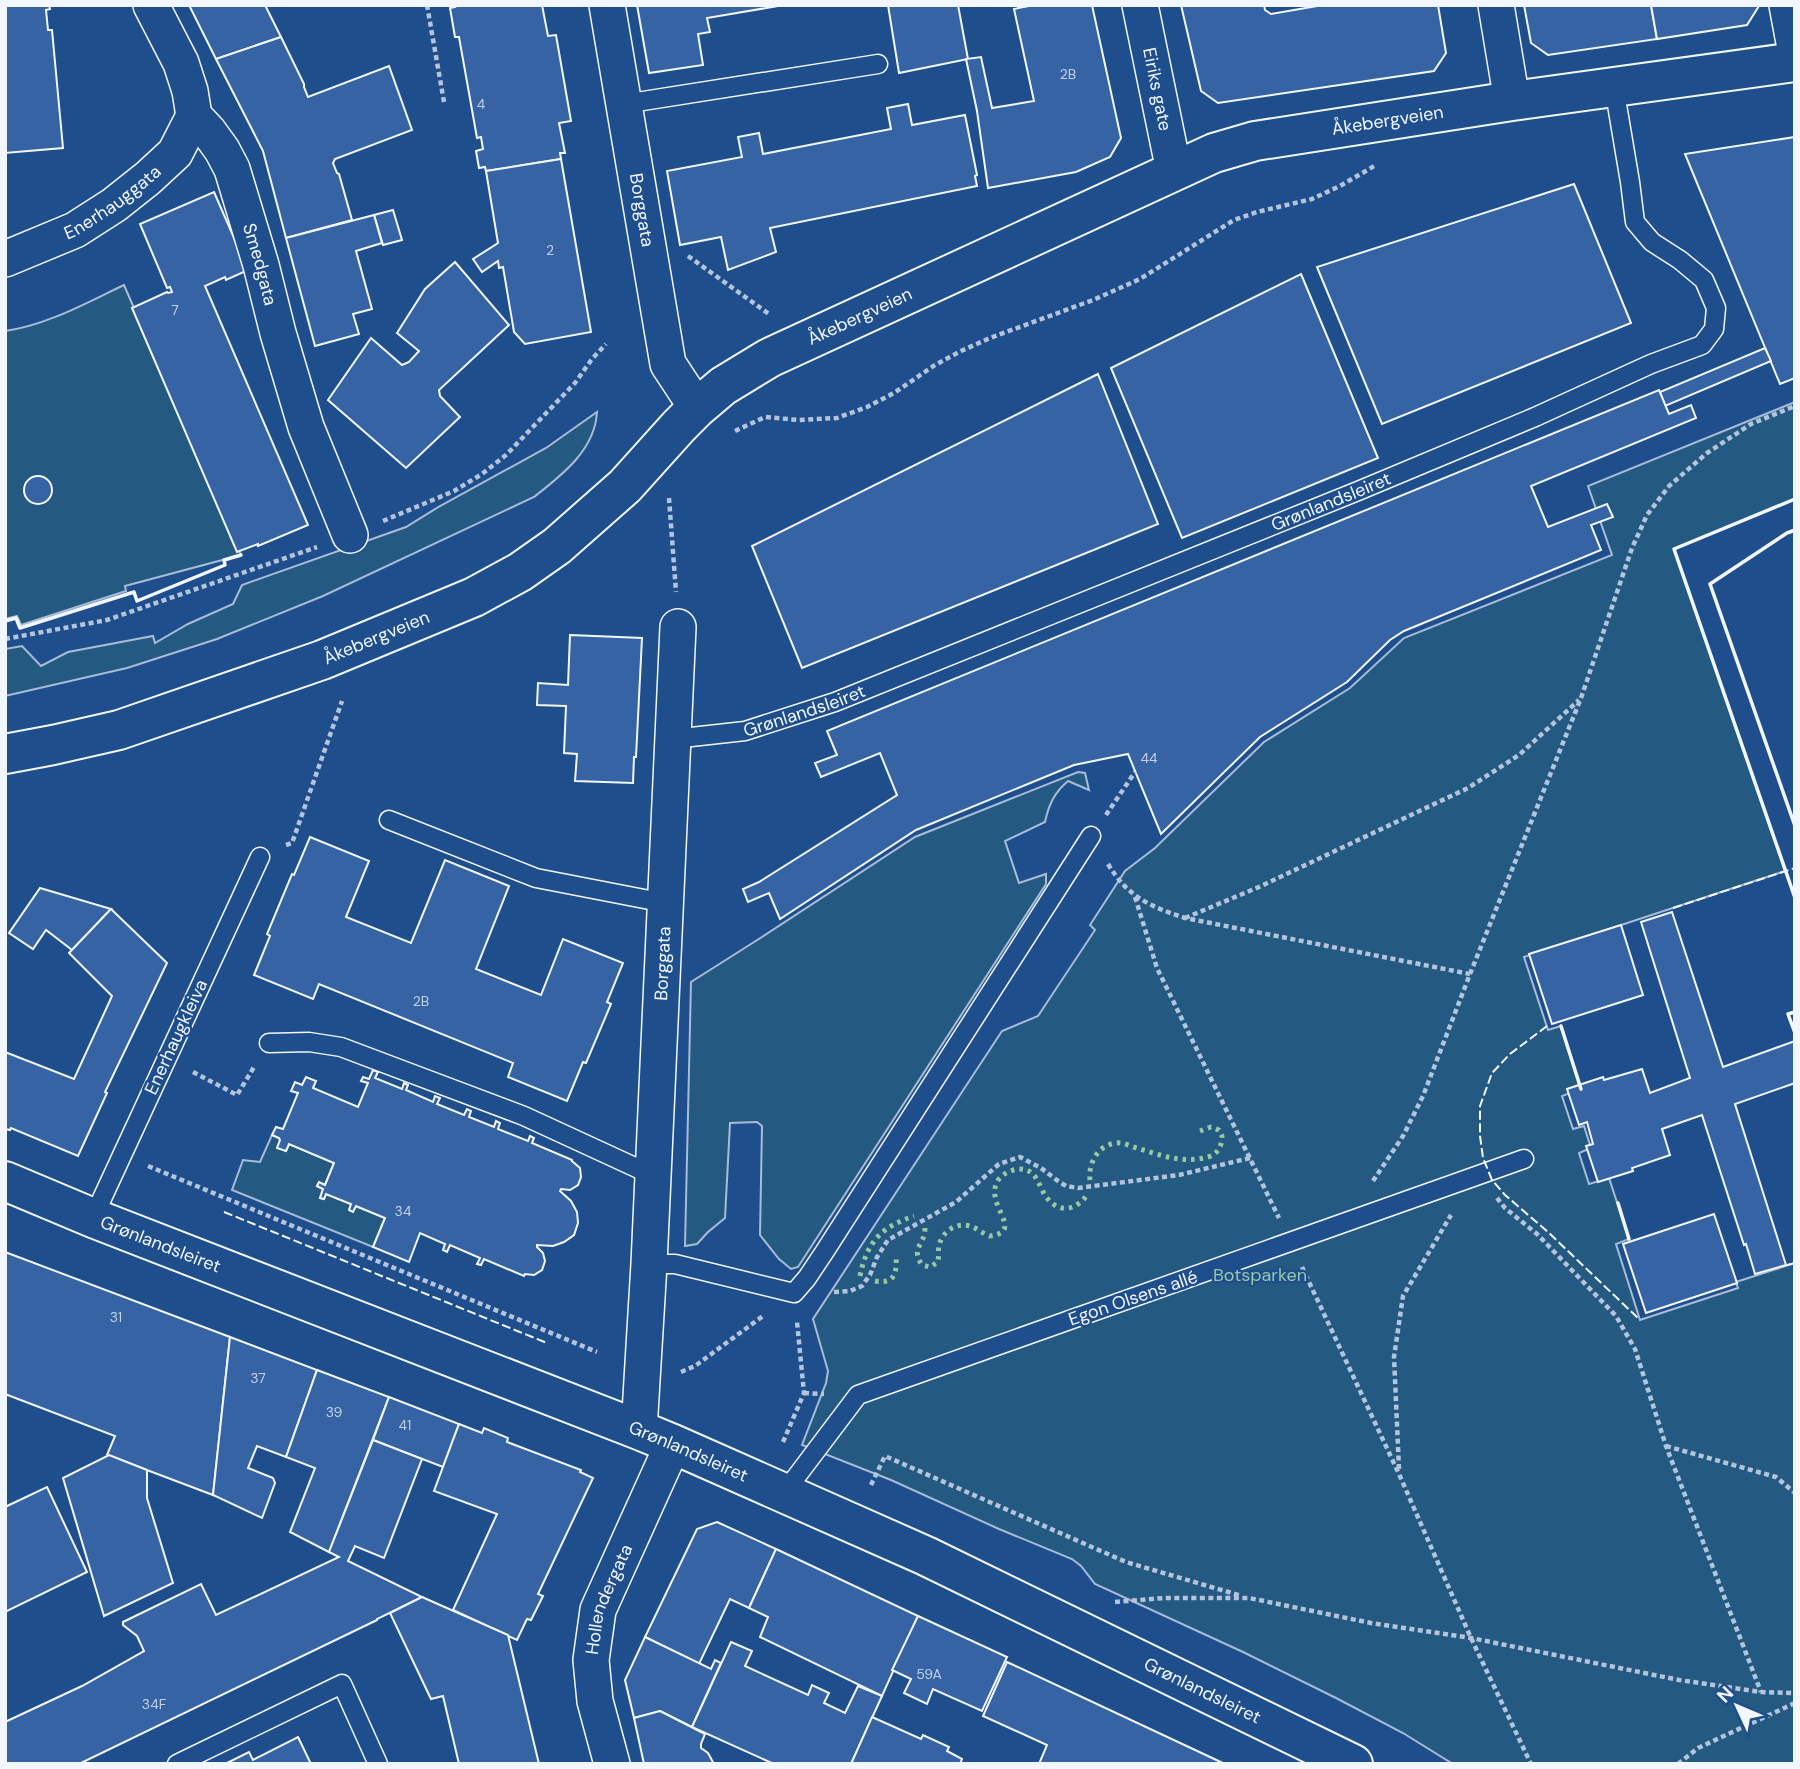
<svg xmlns="http://www.w3.org/2000/svg" width="1800" height="1769" font-family="'DM Sans',sans-serif">
	<style>
		.green { fill: #245a82; stroke: #a8bbd7; stroke-width: 2 }
		.building { fill: #3563a3; stroke: #f2f6ff; stroke-width: 2 }
		.lines { fill: none; stroke-linecap: round; stroke-linejoin: round }
		.service-casing { stroke: #f2f6ff; stroke-width: 21 }
		.minor-casing { stroke: #f2f6ff; stroke-width: 38 }
		.tertiary-casing { stroke: #f2f6ff; stroke-width: 42 }
		.path { stroke: #b3c4dc; stroke-width: 4.5; stroke-dasharray: 5 3.5; stroke-linecap: butt }
		.service { stroke: #1f4e8c; stroke-width: 18 }
		.minor { stroke: #1f4e8c; stroke-width: 35 }
		.tertiary { stroke: #1f4e8c; stroke-width: 38 }
		.hedge { stroke: #97c8a6; stroke-width: 5; stroke-dasharray: 3.5 5; stroke-linecap: butt }
		.fence { stroke: #f2f6ff; stroke-width: 2; stroke-dasharray: 9 3.5; stroke-linecap: butt }
		.wall { stroke: #f2f6ff; stroke-width: 3.5 }
		.labels { text-anchor: middle; dominant-baseline: central; stroke-width: 5; stroke-linejoin: round; paint-order: stroke }
		.number-label { font-size: 14px; fill: #c3d1e8 }
		.street-label { font-size: 18px; fill: #f2f6ff; stroke: #1f4e8c }
		.park-label { font-size: 18px; fill: #97c8a6; stroke: #1f4e8c }
	</style>
	<rect width="100%" height="100%" fill="#1f4e8c"/>
	<g class="green">
		<path d="M 124,285 L 241,555 L 125,586 L 126,591 L 21,625 L 17,616 L 5,619 L 5,331 C 47,325 86,303 124,285 Z"/>
		<path d="M 1795,402 L 1795,499 L 1674,549 L 1785,871 L 1524,957 L 1548,1030 L 1561,1026 L 1581,1089 L 1562,1096 L 1573,1129 L 1584,1126 L 1591,1148 L 1579,1153 L 1589,1184 L 1609,1178 L 1629,1239 L 1616,1244 L 1640,1320 L 1738,1288 L 1736,1282 L 1795,1263 L 1795,1764 L 1453,1764 L 1403,1733 L 1336,1698 L 1243,1652 L 1095,1584 L 1081,1566 L 1072,1559 L 999,1529 L 891,1480 L 802,1445 L 826,1383 L 828,1371 L 813,1319 L 1002,1031 L 1038,1016 L 1095,930 L 1090,925 L 1125,871 L 1155,848 L 1264,742 L 1350,688 L 1404,638 L 1612,555 L 1588,486 Z"/>
		<path d="M 597,412 C 595,450 562,475 534,497 L 323,596 L 217,639 L 127,668 L 5,696 L 5,649 L 22,646 L 41,666 L 68,652 L 153,636 L 155,643 L 188,624 L 233,604 L 242,585 L 406,527 L 440,506 L 546,448 Z"/>
		<path d="M 1078,772 L 1085,773 L 1089,790 L 1068,781 C 1054,793 1049,804 1045,822 L 1005,841 L 1019,883 L 1046,874 L 1046,884 L 798,1267 L 791,1269 L 779,1259 L 760,1235 L 762,1126 L 757,1122 L 730,1123 L 725,1218 L 708,1232 L 697,1244 L 685,1246 L 691,982 L 762,937 L 915,837 Z"/>
		<path d="M 272,1135 L 279,1138 L 280,1140 L 278,1148 L 286,1151 L 289,1144 L 334,1163 L 325,1185 L 319,1183 L 317,1186 L 323,1189 L 320,1198 L 324,1199 L 326,1194 L 385,1218 L 373,1247 L 232,1190 L 243,1160 L 260,1162 Z"/>
	</g>
	<g class="building">
		<path d="M 5,5 L 49,5 L 50,9 L 46,10 L 48,30 L 52,30 L 63,148 L 5,153 Z"/>
		<path d="M 189,5 L 265,5 L 281,37 L 216,59 Z"/>
		<path d="M 454,5 L 542,5 L 548,36 L 556,35 L 571,121 L 559,123 L 565,153 L 560,153 L 561,159 L 486,171 L 485,167 L 479,168 L 476,151 L 483,149 L 481,137 L 477,138 L 459,37 L 455,37 L 450,8 L 455,7 Z"/>
		<path d="M 637,5 L 784,5 L 707,18 L 710,32 L 698,34 L 703,65 L 649,73 Z"/>
		<path d="M 888,5 L 958,5 L 968,59 L 899,73 Z"/>
		<path d="M 1034,5 L 1092,5 L 1121,138 L 1110,157 L 1076,172 L 988,188 L 977,111 L 966,59 L 981,57 L 992,108 L 1034,101 L 1014,9 Z"/>
		<path d="M 1181,5 L 1264,5 L 1265,10 L 1271,14 L 1323,5 L 1438,5 L 1446,53 L 1434,71 L 1218,103 L 1201,91 Z"/>
		<path d="M 1524,5 L 1651,5 L 1657,39 L 1548,55 L 1531,43 Z"/>
		<path d="M 1651,5 L 1759,5 L 1759,6 L 1747,25 L 1657,39 Z"/>
		<path d="M 281,37 L 304,84 L 304,87 L 308,97 L 389,66 L 412,130 L 335,159 L 333,163 L 337,173 L 339,174 L 352,220 L 286,238 L 263,151 L 216,59 Z"/>
		<path d="M 908,104 L 912,125 L 965,115 L 977,175 L 975,176 L 977,186 L 770,228 L 776,252 L 728,270 L 721,237 L 680,245 L 667,171 L 742,157 L 738,137 L 759,133 L 763,154 L 891,129 L 887,108 Z"/>
		<path d="M 1795,137 L 1795,378 L 1780,384 L 1685,154 Z"/>
		<path d="M 561,159 L 591,332 L 525,344 L 514,332 L 503,267 L 499,268 L 498,261 L 482,272 L 473,259 L 498,243 L 486,171 Z"/>
		<path d="M 1574,184 L 1631,323 L 1382,424 L 1317,267 Z"/>
		<path d="M 214,192 L 248,270 L 226,280 L 225,277 L 205,286 L 308,525 L 258,546 L 258,544 L 237,552 L 132,308 L 167,292 L 168,293 L 172,292 L 170,287 L 167,288 L 140,224 Z"/>
		<path d="M 393,210 L 402,240 L 383,245 L 374,215 Z"/>
		<path d="M 374,215 L 382,243 L 356,251 L 372,309 L 353,314 L 359,334 L 315,346 L 286,238 Z"/>
		<path d="M 455,262 L 509,325 L 439,390 L 440,396 L 460,417 L 406,468 L 328,400 L 371,338 L 402,365 L 409,362 L 419,351 L 397,333 L 425,289 Z"/>
		<path d="M 1301,274 L 1378,458 L 1182,538 L 1111,368 Z"/>
		<path d="M 1765,348 L 1771,361 L 1665,406 L 1660,392 Z"/>
		<path d="M 1098,374 L 1158,524 L 802,668 L 752,546 Z"/>
		<path d="M 1659,390 L 1669,414 L 1691,405 L 1696,418 L 1531,486 L 1548,527 L 1607,504 L 1613,517 L 1591,525 L 1601,550 L 1404,631 L 1390,640 L 1347,682 L 1260,737 L 1161,834 L 1128,754 L 1074,765 L 916,830 L 780,919 L 769,893 L 748,902 L 743,889 L 759,882 L 897,795 L 880,753 L 821,777 L 815,763 L 837,755 L 827,731 Z"/>
		<circle cx="38" cy="490" r="14"/>
		<path d="M 570,635 L 642,638 L 636,757 L 634,757 L 633,783 L 575,781 L 577,754 L 564,753 L 566,706 L 537,705 L 538,683 L 568,685 Z"/>
		<path d="M 310,837 L 369,861 L 346,917 L 411,943 L 445,860 L 509,886 L 476,969 L 541,995 L 563,939 L 623,963 L 607,1002 L 611,1004 L 586,1063 L 583,1062 L 567,1101 L 508,1077 L 513,1063 L 319,984 L 313,999 L 254,975 L 270,936 L 267,934 L 292,874 L 294,875 Z"/>
		<path d="M 40,888 L 111,909 L 72,950 L 46,930 L 33,949 L 9,933 Z"/>
		<path d="M 111,909 L 167,963 L 105,1092 L 107,1093 L 78,1156 L 11,1128 L 10,1130 L 5,1129 L 5,1052 L 74,1079 L 112,996 L 69,953 Z"/>
		<path d="M 1672,912 L 1723,1067 L 1795,1041 L 1795,1083 L 1735,1104 L 1786,1265 L 1755,1274 L 1746,1244 L 1744,1245 L 1702,1115 L 1662,1129 L 1670,1155 L 1632,1168 L 1633,1171 L 1598,1182 L 1586,1146 L 1593,1144 L 1587,1122 L 1579,1125 L 1567,1089 L 1603,1077 L 1604,1080 L 1642,1069 L 1650,1093 L 1690,1078 L 1641,922 Z"/>
		<path d="M 1621,925 L 1643,995 L 1552,1024 L 1529,954 Z"/>
		<path d="M 373,1070 L 378,1072 L 375,1078 L 402,1089 L 404,1083 L 408,1085 L 406,1090 L 433,1102 L 435,1096 L 440,1098 L 437,1104 L 464,1115 L 467,1109 L 471,1111 L 469,1117 L 494,1127 L 496,1121 L 500,1123 L 498,1129 L 528,1141 L 530,1136 L 534,1138 L 532,1143 L 572,1160 L 572,1161 L 580,1168 L 581,1177 L 578,1185 L 570,1190 L 561,1189 L 560,1191 L 571,1201 L 577,1212 L 578,1223 L 574,1235 L 564,1242 L 553,1246 L 537,1245 L 537,1247 L 543,1253 L 545,1261 L 542,1270 L 534,1275 L 525,1274 L 524,1276 L 484,1259 L 481,1265 L 477,1264 L 480,1258 L 450,1245 L 447,1252 L 443,1250 L 445,1244 L 420,1233 L 409,1262 L 373,1247 L 385,1218 L 356,1206 L 353,1212 L 349,1210 L 351,1204 L 326,1194 L 324,1199 L 320,1198 L 323,1189 L 317,1186 L 319,1182 L 325,1185 L 334,1163 L 289,1144 L 286,1151 L 277,1148 L 280,1140 L 279,1138 L 272,1135 L 276,1127 L 283,1129 L 298,1093 L 291,1091 L 295,1082 L 302,1085 L 306,1077 L 316,1081 L 313,1088 L 358,1107 L 368,1083 L 361,1081 L 363,1077 L 369,1079 Z"/>
		<path d="M 1714,1214 L 1737,1283 L 1646,1313 L 1623,1244 Z"/>
		<path d="M 5,1252 L 230,1337 L 213,1495 L 107,1455 L 115,1436 L 5,1394 Z"/>
		<path d="M 230,1337 L 317,1370 L 286,1457 L 257,1446 L 248,1468 L 273,1478 L 275,1483 L 262,1518 L 213,1495 Z"/>
		<path d="M 317,1370 L 389,1397 L 329,1552 L 290,1532 L 315,1468 L 286,1457 Z"/>
		<path d="M 389,1397 L 459,1424 L 443,1467 L 373,1440 Z"/>
		<path d="M 459,1424 L 482,1433 L 484,1428 L 508,1438 L 507,1442 L 581,1470 L 580,1472 L 593,1478 L 538,1594 L 543,1596 L 531,1620 L 527,1619 L 517,1640 L 453,1610 L 497,1514 L 434,1491 Z"/>
		<path d="M 373,1440 L 422,1459 L 384,1558 L 355,1546 L 348,1561 L 422,1597 L 377,1619 L 377,1620 L 79,1764 L 5,1764 L 5,1722 L 82,1686 L 144,1651 L 137,1636 L 123,1625 L 123,1622 L 201,1584 L 216,1615 L 339,1557 L 329,1552 Z"/>
		<path d="M 109,1455 L 147,1470 L 147,1498 L 173,1583 L 104,1616 L 63,1478 Z"/>
		<path d="M 47,1487 L 87,1572 L 5,1612 L 5,1507 Z"/>
		<path d="M 717,1522 L 776,1549 L 749,1608 L 730,1599 L 699,1664 L 645,1637 L 697,1529 Z"/>
		<path d="M 776,1549 L 918,1616 L 882,1696 L 760,1637 L 768,1617 L 749,1608 Z"/>
		<path d="M 422,1597 L 508,1635 L 539,1764 L 459,1764 L 443,1696 L 431,1699 L 390,1613 Z"/>
		<path d="M 918,1616 L 1007,1657 L 982,1711 L 933,1689 L 927,1704 L 904,1693 L 911,1679 L 892,1670 Z"/>
		<path d="M 645,1637 L 711,1669 L 715,1660 L 721,1663 L 692,1727 L 660,1711 L 634,1718 L 625,1680 Z"/>
		<path d="M 731,1642 L 752,1651 L 745,1666 L 808,1695 L 812,1685 L 829,1693 L 824,1703 L 845,1713 L 858,1686 L 882,1696 L 851,1764 L 774,1764 L 692,1727 Z"/>
		<path d="M 1007,1662 L 1225,1764 L 1039,1764 L 1047,1745 L 983,1716 Z"/>
		<path d="M 660,1711 L 705,1734 L 701,1744 L 701,1748 L 708,1753 L 714,1764 L 644,1764 L 634,1718 Z"/>
		<path d="M 872,1717 L 921,1739 L 923,1735 L 949,1747 L 947,1751 L 962,1759 L 960,1764 L 851,1764 Z"/>
		<path d="M 298,1737 L 311,1764 L 225,1764 L 249,1752 L 253,1760 Z"/>
	</g>
	<g class="lines">
		<defs>
			<g id="service">
				<path d="M 624,104 L 878,64"/>
				<path id="s1" d="M 673,739 L 745,731 L 835,702 L 1358,491 L 1535,417 L 1651,364 L 1702,345 L 1714,329 L 1716,308 L 1704,280 L 1680,260 L 1652,242 L 1635,222 L 1630,182 L 1614,87"/>
				<path d="M 389,820 L 536,878 L 665,903"/>
				<path d="M 269,1043 L 309,1042 L 341,1047 L 524,1116 L 652,1175"/>
				<path d="M 93,1218 L 260,857"/>
				<path d="M 649,1264 L 675,1264 L 794,1293 L 807,1278 L 825,1251 L 1091,836"/>
				<path d="M 784,1493 L 858,1395 L 1524,1159"/>
				<path d="M 177,1764 L 342,1684 L 378,1764"/>
			</g>
			<g id="minor">
				<path id="s2" d="M 151,5 L 181,63 L 190,91 L 194,116 L 209,132 L 222,150 L 232,169 L 261,265 L 278,333 L 306,427 L 350,535"/>
				<path id="s3" d="M 607,5 L 668,364 L 697,408"/>
				<path id="s4" d="M 1140,5 L 1174,171"/>
				<path d="M 1496,5 L 1512,101"/>
				<path d="M 1787,5 L 1795,48"/>
				<path id="s5" d="M 5,259 L 75,230 L 114,205 L 148,178 L 175,153 L 194,116"/>
				<path id="s6" d="M 639,1430 L 649,1264 L 678,627"/>
				<path id="s7" d="M 612,1764 L 595,1701 L 591,1660 L 598,1610 L 673,1444"/>
			</g>
			<g id="tertiary">
				<path id="s8" d="M 5,754 L 53,745 L 119,730 L 322,660 L 474,597 L 520,572 L 557,546 L 625,486 L 679,426 L 697,408 L 723,386 L 769,358 L 1214,153 L 1255,141 L 1512,101 L 1795,62"/>
				<path id="s9" d="M 5,1181 L 93,1218 L 639,1430 L 673,1444 L 926,1556 L 1353,1764"/>
			</g>
		</defs>
		<use href="#service" class="service-casing"/>
		<use href="#minor" class="minor-casing"/>
		<use href="#tertiary" class="tertiary-casing"/>
		<g class="path">
			<path d="M 427,5 L 444,102"/>
			<path d="M 688,256 L 769,314"/>
			<path d="M 735,431 L 765,417 L 798,420 L 837,418 L 867,407 L 894,393 L 935,365 L 961,351 L 990,338 L 1093,300 L 1140,279 L 1234,220 L 1257,212 L 1312,199 L 1340,186 L 1376,165"/>
			<path d="M 669,498 L 676,592"/>
			<path d="M 383,521 L 454,491 L 482,474 L 506,455 L 575,383 L 592,359 L 606,344"/>
			<path d="M 5,639 L 107,620 L 317,547"/>
			<path d="M 1106,815 L 1135,772"/>
			<path d="M 286,845 L 292,843 L 342,701"/>
			<path d="M 1108,864 C 1128,897 1149,906 1185,918 L 1470,974"/>
			<path d="M 1135,897 L 1157,968 L 1279,1218"/>
			<path d="M 1185,918 L 1259,887 L 1468,788 L 1519,755 L 1579,700"/>
			<path d="M 193,1072 L 237,1095 L 254,1067"/>
			<path d="M 148,1166 L 597,1352"/>
			<path d="M 1373,1181 L 1403,1136 L 1423,1096 L 1470,974 L 1581,698 L 1632,548 L 1647,515 L 1669,486 L 1707,453 L 1751,424 L 1795,406"/>
			<path d="M 1497,1198 L 1505,1208 L 1537,1234 L 1616,1316 L 1635,1349 L 1666,1446 L 1761,1692"/>
			<path d="M 1302,1267 L 1399,1474 L 1471,1638 L 1531,1764"/>
			<path d="M 834,1292 L 850,1291 L 862,1286 L 870,1275 L 877,1257 L 888,1240 L 956,1202 L 999,1164 L 1020,1157 L 1041,1168 L 1058,1181 L 1066,1186 L 1078,1188 L 1179,1175 L 1250,1158"/>
			<path d="M 681,1372 L 695,1366 L 763,1316"/>
			<path d="M 804,1393 L 824,1394"/>
			<path d="M 783,1442 L 804,1393 L 797,1322"/>
			<path d="M 1666,1446 L 1776,1477 L 1795,1493"/>
			<path d="M 1399,1469 L 1394,1357 L 1403,1296 L 1451,1215"/>
			<path d="M 871,1485 L 885,1456 L 1126,1562 L 1242,1596"/>
			<path d="M 1115,1602 L 1164,1598 L 1249,1598 L 1371,1623 L 1471,1638 L 1679,1680 L 1761,1692 L 1795,1693"/>
			<path d="M 1678,1764 L 1698,1748 L 1795,1703"/>
		</g>
		<use href="#service" class="service"/>
		<use href="#minor" class="minor"/>
		<use href="#tertiary" class="tertiary"/>
		<g class="hedge">
			<path d="M 1090,1180 C 1088,1163 1098,1145 1116,1143 C 1123,1142 1130,1146 1137,1148 C 1160,1155 1183,1164 1208,1157 C 1218,1154 1222,1146 1222,1136 L 1219,1130 L 1211,1127 L 1200,1131"/>
			<path d="M 925,1228 C 925,1246 910,1247 922,1265 L 930,1267 L 938,1262 C 939,1256 938,1250 939,1245 C 943,1231 956,1222 970,1226 C 977,1228 983,1234 990,1236 C 1027,1231 981,1203 999,1179 C 1004,1173 1011,1170 1018,1169 C 1038,1168 1038,1187 1047,1198 C 1061,1215 1077,1209 1088,1194"/>
			<path d="M 860,1276 C 867,1242 881,1227 914,1216"/>
			<path d="M 875,1281 C 896,1285 897,1271 896,1255"/>
		</g>
		<g class="fence">
			<path d="M 1673,908 L 1795,868"/>
			<path d="M 1547,1026 L 1510,1054 L 1492,1073 L 1480,1106 L 1480,1136 L 1483,1158 L 1492,1180 L 1505,1195 L 1548,1232 L 1640,1320"/>
			<path d="M 224,1212 L 547,1343"/>
			<path d="M 1787,1265 L 1795,1263"/>
		</g>
		<g class="wall">
			<path d="M 1795,499 L 1674,549 L 1795,898"/>
			<path d="M 1795,530 L 1787,533 L 1710,584 L 1795,826"/>
			<path d="M 5,621 L 16,618 L 20,628 L 134,592 L 137,601 L 225,565 L 224,560 L 241,555"/>
			<path d="M 1795,1012 L 1788,1014 L 1795,1033"/>
			<path d="M 1561,1026 L 1581,1089"/>
			<path d="M 1618,1203 L 1629,1239"/>
		</g>
	</g>
	<g class="labels">
		<g class="number-label">
			<text x="1068" y="74">2B</text>
			<text x="481" y="104">4</text>
			<text x="550" y="250">2</text>
			<text x="175" y="310">7</text>
			<text x="1149" y="758">44</text>
			<text x="421" y="1001">2B</text>
			<text x="403" y="1211">34</text>
			<text x="116" y="1317">31</text>
			<text x="258" y="1378">37</text>
			<text x="334" y="1412">39</text>
			<text x="405" y="1425">41</text>
			<text x="929" y="1674">59A</text>
			<text x="154" y="1704">34F</text>
		</g>
		<g class="street-label">
			<text stroke="none"><textPath href="#s4" startOffset="86">Eiriks gate</textPath></text>
			<text stroke="none"><textPath href="#s8" startOffset="1545">Åkebergveien</textPath></text>
			<text stroke="none"><textPath href="#s5" startOffset="122">Enerhauggata</textPath></text>
			<text stroke="none"><textPath href="#s3" startOffset="208">Borggata</textPath></text>
			<text stroke="none"><textPath href="#s2" startOffset="285">Smedgata</textPath></text>
			<text stroke="none"><textPath href="#s8" startOffset="978">Åkebergveien</textPath></text>
			<text stroke="none"><textPath href="#s1" startOffset="702">Grønlandsleiret</textPath></text>
			<text stroke="none"><textPath href="#s8" startOffset="390">Åkebergveien</textPath></text>
			<text stroke="none"><textPath href="#s1" startOffset="135">Grønlandsleiret</textPath></text>
			<text stroke="none"><textPath href="#s6" startOffset="467">Borggata</textPath></text>
			<text transform="translate(176 1037) rotate(-65)">Enerhaugkleiva</text>
			<text stroke="none"><textPath href="#s9" startOffset="168">Grønlandsleiret</textPath></text>
			<text transform="translate(1133 1298) rotate(-19)">Egon Olsens allé</text>
			<text stroke="none"><textPath href="#s9" startOffset="735">Grønlandsleiret</textPath></text>
			<text stroke="none"><textPath href="#s7" startOffset="170">Hollendergata</textPath></text>
			<text stroke="none"><textPath href="#s9" startOffset="1302">Grønlandsleiret</textPath></text>
		</g>
		<g class="park-label">
			<text x="1260" y="1275">Botsparken</text>
		</g>
	</g>
	<rect width="1800" height="1769" fill="none" stroke="#f2f6ff" stroke-width="14"/>
	<g transform="translate(1737 1706) rotate(314)" stroke="#1f4e8c" stroke-width="5" paint-order="stroke">
	<path d="M0-5L12 26L0 18L-12 26Z" fill="#f2f6ff"/>
	<text y="-10" font-size="19" font-weight="bold" text-anchor="middle" fill="#f2f6ff">N</text>
	</g>
</svg>
